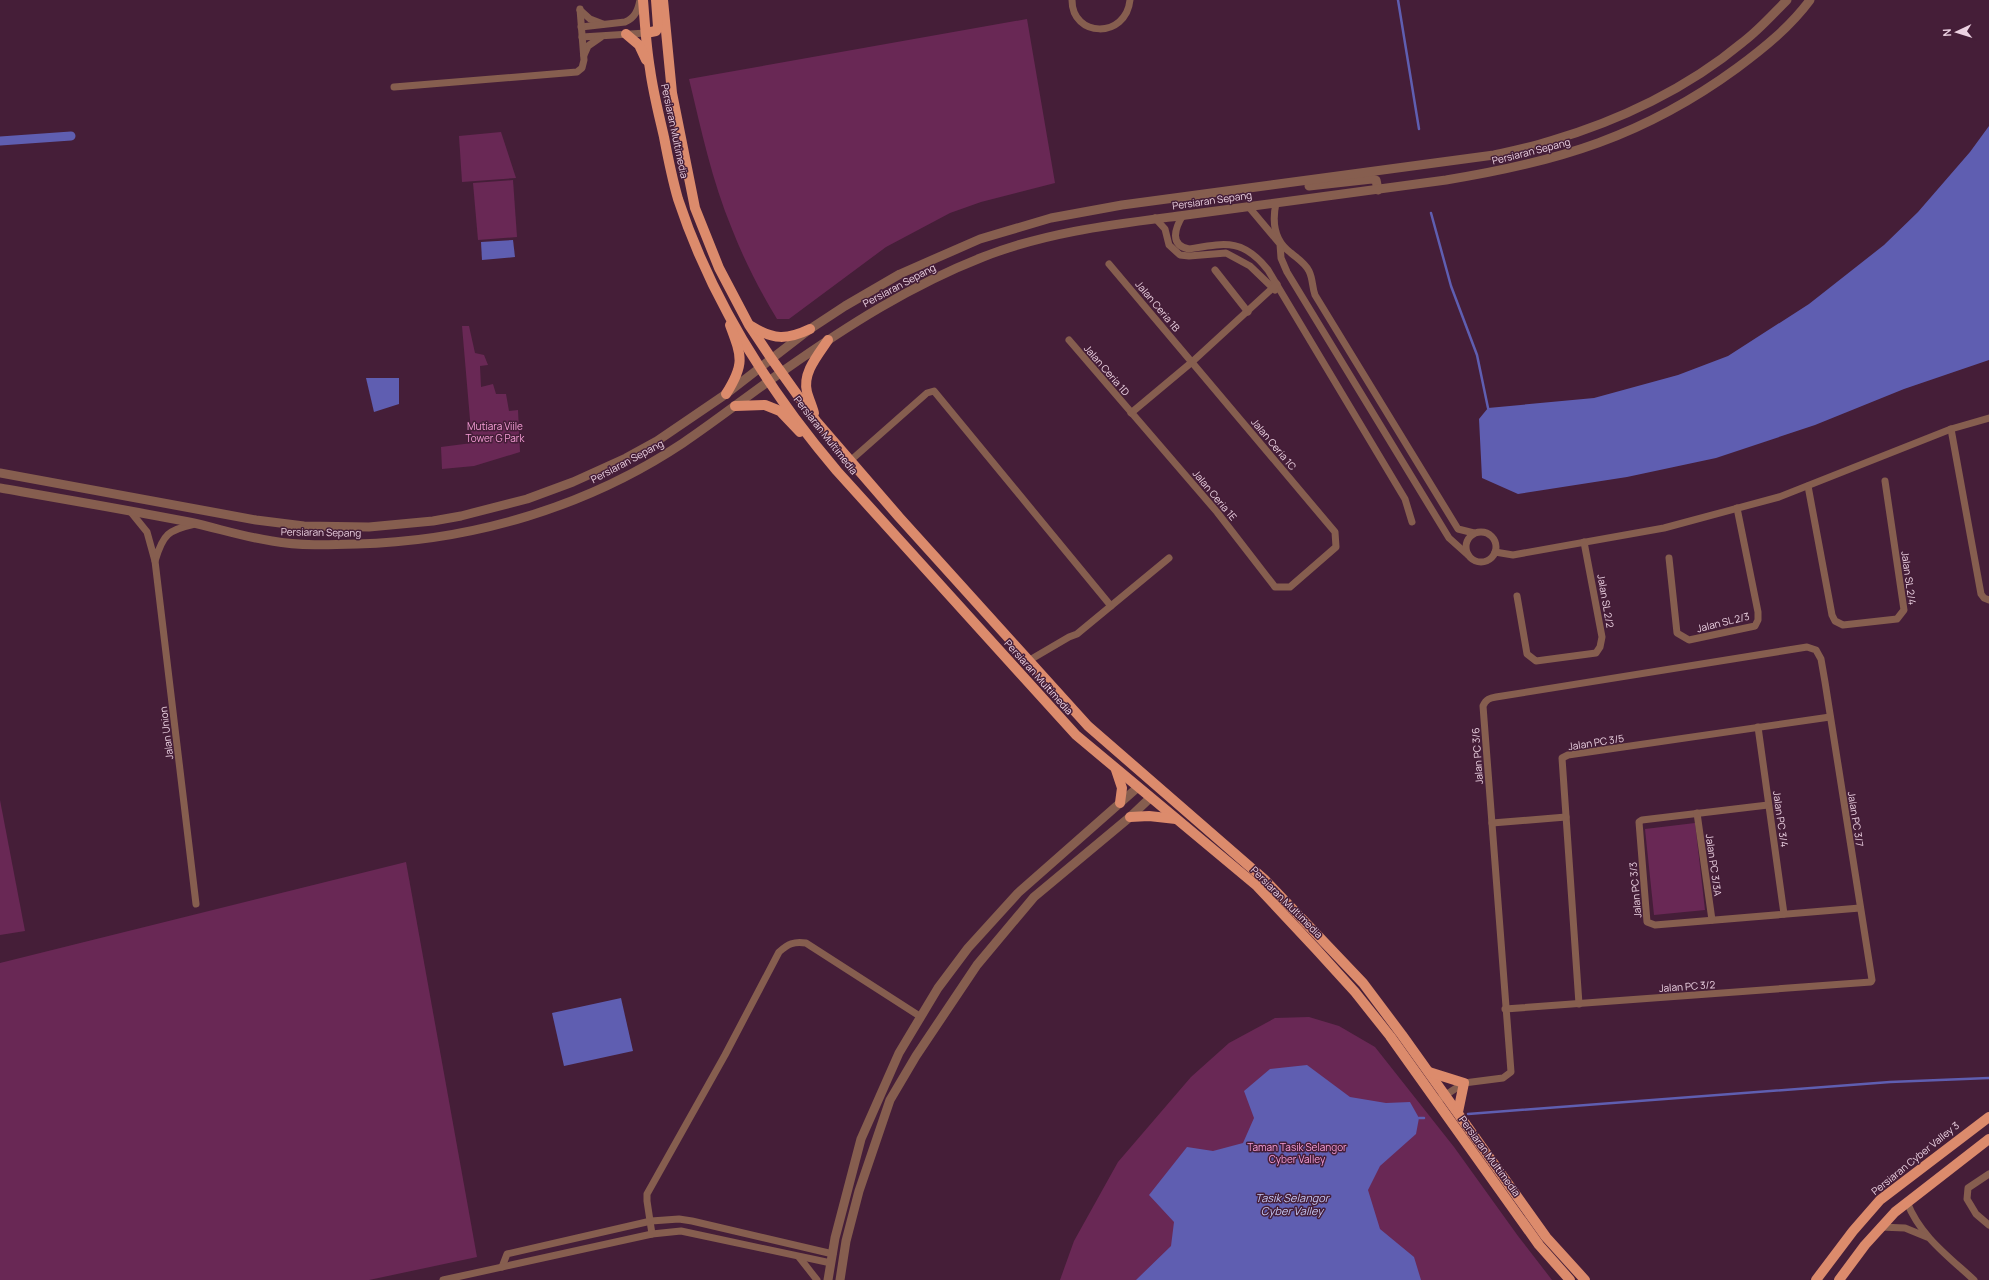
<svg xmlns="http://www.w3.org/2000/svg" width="1989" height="1280" font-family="Manrope,sans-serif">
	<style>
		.green { fill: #692855 }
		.water { fill: #5f5eb1 }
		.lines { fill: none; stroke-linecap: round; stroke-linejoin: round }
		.stream { stroke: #5f5eb1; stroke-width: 2.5 }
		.canal { stroke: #5f5eb1; stroke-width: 9 }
		.minor { stroke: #865e4f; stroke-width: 7 }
		.tertiary { stroke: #865e4f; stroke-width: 9 }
		.primary { stroke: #dc8b6c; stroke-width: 10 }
		.labels { text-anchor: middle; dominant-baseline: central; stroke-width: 3; stroke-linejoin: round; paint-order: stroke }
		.street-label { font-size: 10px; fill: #ecd2e2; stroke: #451e38 }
		.park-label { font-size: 10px; fill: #f69ed6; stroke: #451e38 }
		.water-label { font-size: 11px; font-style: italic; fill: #c4c7f4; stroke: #451e38 }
	</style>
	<rect width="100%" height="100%" fill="#451e38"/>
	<g class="green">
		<path d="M 1027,19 L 1055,183 L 981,202 L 950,213 L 886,247 L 789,319 L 777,319 C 760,291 744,260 732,229 C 712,181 701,129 689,79 Z"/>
		<path d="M 501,132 L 516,178 L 462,182 L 459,136 Z"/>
		<path d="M 513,180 L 517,237 L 478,240 L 473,183 Z"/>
		<path d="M 462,326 L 469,326 L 475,353 L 484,355 L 488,365 L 480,366 L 481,387 L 493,384 L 496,394 L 506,394 L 509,411 L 518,410 L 520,452 L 474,466 L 442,469 L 441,447 L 472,443 Z"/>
		<path d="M 0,800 L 25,931 L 0,935 Z"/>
		<path d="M 1695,823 L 1705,910 L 1654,915 L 1645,829 Z"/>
		<path d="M 406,862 L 477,1257 L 369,1280 L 0,1280 L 0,963 Z"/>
		<path d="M 1309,1017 L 1339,1026 L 1375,1047 L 1454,1147 L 1518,1236 L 1552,1280 L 1060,1280 L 1074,1241 L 1118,1162 L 1191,1077 L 1229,1043 L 1275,1018 Z"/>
	</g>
	<g class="water">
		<path d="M 1989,126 L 1989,360 L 1904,389 L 1815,425 L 1716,458 L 1627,477 L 1518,494 L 1482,478 L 1479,419 L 1488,408 L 1594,398 L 1678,375 L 1728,356 L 1809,304 L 1884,245 L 1918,212 L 1970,152 Z"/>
		<path d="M 513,240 L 515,257 L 482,260 L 481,242 Z"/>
		<path d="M 366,378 L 399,378 L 399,404 L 374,412 Z"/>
		<path d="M 621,998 L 633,1051 L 564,1066 L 552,1013 Z"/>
		<path d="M 1307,1065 L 1350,1097 L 1386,1103 L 1410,1102 L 1419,1118 L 1416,1134 L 1380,1166 L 1368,1190 L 1380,1229 L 1414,1257 L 1421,1280 L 1136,1280 L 1171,1246 L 1174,1222 L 1149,1195 L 1187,1147 L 1213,1151 L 1243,1143 L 1254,1118 L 1244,1091 L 1270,1069 Z"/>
	</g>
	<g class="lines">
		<g class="stream">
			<path d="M 1398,0 L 1419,129"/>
			<path d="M 1431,213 L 1451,286 L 1477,355 L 1488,408"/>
			<path d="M 1468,1114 L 1890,1082 L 1989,1078"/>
			<path d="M 1419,1118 L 1424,1118"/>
		</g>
		<path class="canal" d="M 0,141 L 71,136"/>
		<g class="minor">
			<path d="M 1072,0 C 1072,38 1126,39 1130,0"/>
			<path d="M 580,10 L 590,19 L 603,24"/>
			<path d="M 581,27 L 625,22 C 635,18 638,10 640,0"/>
			<path d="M 582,37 L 646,33"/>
			<path d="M 584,55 L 588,46 L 601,37"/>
			<path d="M 394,87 L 577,72 L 582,68 L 584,60 L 580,9"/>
			<path d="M 1276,203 C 1272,222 1274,241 1291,253 C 1298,259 1305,263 1309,271 C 1313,279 1312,287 1315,295 L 1458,529 L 1474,533"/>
			<path d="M 1248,206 L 1280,244 L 1281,258 L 1287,272 L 1449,538 L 1468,555"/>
			<path d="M 1183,215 C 1175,228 1169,245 1189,249 C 1225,243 1243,238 1268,270 L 1405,499 L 1412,522"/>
			<path d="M 1155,218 L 1165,229 L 1169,245 L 1180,255 L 1189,256 L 1226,253 L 1250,266 L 1275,290"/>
			<path d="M 1215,270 L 1248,312"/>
			<path d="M 1069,340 L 1217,512 L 1275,587 L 1290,587 L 1336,547 L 1335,532 L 1109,264"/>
			<path d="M 1131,413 L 1192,362 L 1277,284"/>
			<path d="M 1951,429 L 1981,594 L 1984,598 L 1989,600"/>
			<path d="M 850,461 L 927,393 L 934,391 L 1111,606"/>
			<path d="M 1808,486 L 1832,615 L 1835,621 L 1843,625 L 1897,619 L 1904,610 L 1885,481"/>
			<path d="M 130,511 L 147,532 L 155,561 C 163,534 168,530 195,524"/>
			<circle cx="1481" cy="547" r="15"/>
			<path d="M 1495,552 L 1513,555 L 1664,528 L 1779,497 L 1951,429 L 1989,418"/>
			<path d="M 1669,558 L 1677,633 L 1689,640 L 1755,626 L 1758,620 L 1758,612 L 1737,508"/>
			<path d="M 155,561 L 196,904"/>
			<path d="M 1517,596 L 1527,654 L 1536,661 L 1596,653 L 1600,647 L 1602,637 L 1584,542"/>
			<path d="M 1028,661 L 1069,637 L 1077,634 L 1169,558"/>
			<path d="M 1758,727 L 1784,914"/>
			<path d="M 1768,805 L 1642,820 L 1639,822 L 1647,922 L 1655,925 L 1860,908"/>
			<path d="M 1697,813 L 1712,920"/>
			<path d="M 1492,823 L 1566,817"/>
			<path d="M 1579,1004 L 1562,758 L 1568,755 L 1830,717"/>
			<path d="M 1441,1098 L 1464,1083 L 1503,1078 L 1511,1072 L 1483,706 C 1486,699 1490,698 1496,697 L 1807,647 L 1816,650 L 1821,659 L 1825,682 L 1872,980 L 1871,982 L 1505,1009"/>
			<path d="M 1989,1174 L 1968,1188 L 1967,1199 L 1976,1214 L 1989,1225"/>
			<path d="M 1907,1202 C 1920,1236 1948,1256 1974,1280"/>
			<path d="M 1880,1227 L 1905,1228 L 1927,1237"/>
			<path d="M 652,1234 L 647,1201 L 647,1194 L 725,1055 L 779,952 C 788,944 794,941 806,943 L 921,1017"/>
			<path d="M 799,1257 L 817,1280"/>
			<path d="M 502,1267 L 507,1254 L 651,1221 L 679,1219 L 692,1221 L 833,1254"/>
			<path d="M 443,1280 L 652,1234 L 681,1231 L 831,1263"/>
		</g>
		<g class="tertiary">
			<path d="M 1309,186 L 1372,179 L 1376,180 L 1378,190"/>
			<path d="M 0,473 L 256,520 L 304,526 L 369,527 L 433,521 L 461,516 L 527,499 L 573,482 L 626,458 L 657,441 L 726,394 L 810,329 L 845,306 L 900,274 L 980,239 L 1051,218 L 1122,205 L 1494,155 C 1512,151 1532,147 1550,141 C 1619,121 1688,88 1743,42 C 1759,30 1773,14 1787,0"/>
			<path d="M 0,488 C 63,499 127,510 189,522 C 217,528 244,537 272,541 C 300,546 329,545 357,544 C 472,541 587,507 683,443 C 717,420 750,394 783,371 C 847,326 911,285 983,257 C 1049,231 1117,224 1186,215 C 1273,203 1360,192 1446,180 C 1558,162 1644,136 1737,68 C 1764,48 1790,27 1810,0"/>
			<path d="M 828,1280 L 835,1238 L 861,1139 L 899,1053 L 938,988 L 968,948 L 1018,893 L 1137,788"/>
			<path d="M 840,1280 L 846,1241 L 859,1191 L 890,1100 L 916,1056 L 977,965 L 1034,897 L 1130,817 L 1150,798"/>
		</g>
		<g class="primary">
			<path d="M 643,0 C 645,23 646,46 650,69 C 653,92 659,115 664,137 C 668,158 672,178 678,199 C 711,299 769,391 837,471 L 1076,735 L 1257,886 L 1316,949 L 1355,992 L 1390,1036 L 1539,1245 L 1570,1280"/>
			<path d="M 663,0 L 672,93 L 695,208 L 719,268 L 749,325 L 771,358 L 816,421 L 899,517 L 1088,726 L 1264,879 L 1363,983 L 1402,1035 L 1546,1237 L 1585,1280"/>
			<path d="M 646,33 L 656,31 L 658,27 L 656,0"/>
			<path d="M 626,34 L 639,45 L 646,60"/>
			<path d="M 751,326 C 773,340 787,340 810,329"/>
			<path d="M 726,394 C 745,364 742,357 730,325"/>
			<path d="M 735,406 L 765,405 L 780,411 L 800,432"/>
			<path d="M 814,413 C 812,406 809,399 807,392 C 802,373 818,355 828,340"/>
			<path d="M 1116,770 L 1122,788 L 1120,803"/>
			<path d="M 1130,817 L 1149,816 L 1176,819"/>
			<path d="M 1429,1072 L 1464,1083 L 1458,1112"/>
			<path d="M 1816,1280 L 1853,1231 L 1880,1200 L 1989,1117"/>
			<path d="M 1839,1280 L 1865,1245 L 1895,1212 L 1989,1139"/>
		</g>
	</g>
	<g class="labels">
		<g class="street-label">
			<text transform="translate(675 131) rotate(78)">Persiaran Multimedia</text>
			<text transform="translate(1531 151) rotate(-14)">Persiaran Sepang</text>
			<text transform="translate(1212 200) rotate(-8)">Persiaran Sepang</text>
			<text transform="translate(899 285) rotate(-28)">Persiaran Sepang</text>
			<text transform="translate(1158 306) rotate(50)">Jalan Ceria 1B</text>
			<text transform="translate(1107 370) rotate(49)">Jalan Ceria 1D</text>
			<text transform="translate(826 435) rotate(52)">Persiaran Multimedia</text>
			<text transform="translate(1274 444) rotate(50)">Jalan Ceria 1C</text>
			<text transform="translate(627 461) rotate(-28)">Persiaran Sepang</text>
			<text transform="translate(1215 495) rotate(50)">Jalan Ceria 1E</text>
			<text transform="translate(321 532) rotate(1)">Persiaran Sepang</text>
			<text transform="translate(1909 578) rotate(82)">Jalan SL 2/4</text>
			<text transform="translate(1606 601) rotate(80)">Jalan SL 2/2</text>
			<text transform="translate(1723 622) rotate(-14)">Jalan SL 2/3</text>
			<text transform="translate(1039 677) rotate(48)">Persiaran Multimedia</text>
			<text transform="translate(166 733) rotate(-97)">Jalan Union</text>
			<text transform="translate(1596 742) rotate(-9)">Jalan PC 3/5</text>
			<text transform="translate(1477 756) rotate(-94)">Jalan PC 3/6</text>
			<text transform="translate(1781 819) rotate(82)">Jalan PC 3/4</text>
			<text transform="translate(1856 819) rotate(81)">Jalan PC 3/7</text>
			<text transform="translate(1714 865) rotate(82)">Jalan PC 3/3A</text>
			<text transform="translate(1635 890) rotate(-95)">Jalan PC 3/3</text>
			<text transform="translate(1287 902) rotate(45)">Persiaran Multimedia</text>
			<text transform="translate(1687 986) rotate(-4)">Jalan PC 3/2</text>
			<text transform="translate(1490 1156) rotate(54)">Persiaran Multimedia</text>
			<text transform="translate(1915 1158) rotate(-39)">Persiaran Cyber Valley 3</text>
		</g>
		<g class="park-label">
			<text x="495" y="426">Mutiara Viile<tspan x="495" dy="12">Tower G Park</tspan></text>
			<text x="1297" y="1147">Taman Tasik Selangor<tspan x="1297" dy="12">Cyber Valley</tspan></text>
		</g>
		<g class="water-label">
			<text x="1292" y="1197">Tasik Selangor<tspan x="1292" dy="13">Cyber Valley</tspan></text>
		</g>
	</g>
	<g transform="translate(1957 32) rotate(266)" stroke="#451e38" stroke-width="3" paint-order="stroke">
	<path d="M0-3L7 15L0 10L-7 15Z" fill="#ecd2e2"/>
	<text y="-6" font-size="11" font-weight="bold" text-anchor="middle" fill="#ecd2e2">N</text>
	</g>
</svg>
